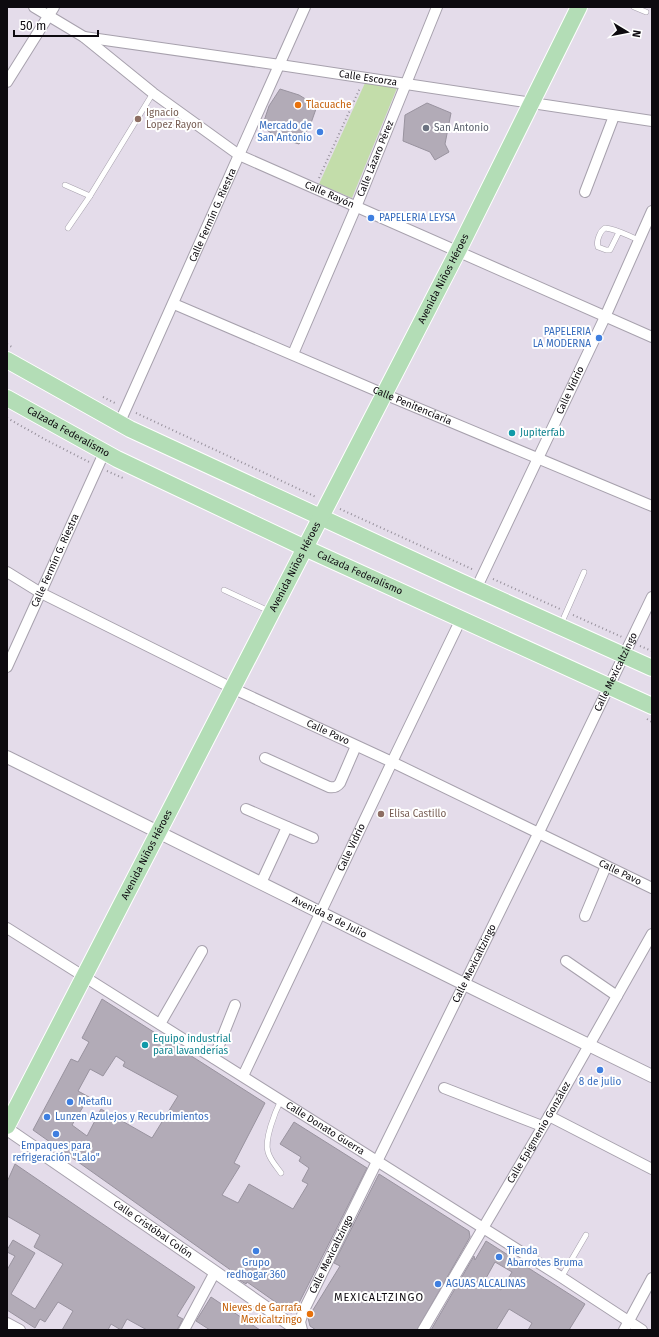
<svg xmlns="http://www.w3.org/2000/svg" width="659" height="1337" font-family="'Fira Sans',sans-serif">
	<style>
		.green { fill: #c3ddaa }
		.building { fill: #b2abb7; stroke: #99939f; fill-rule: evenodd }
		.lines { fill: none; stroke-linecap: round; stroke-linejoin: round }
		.service-casing { stroke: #a7a1ad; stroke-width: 6 }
		.minor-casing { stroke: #a7a1ad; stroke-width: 12 }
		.tertiary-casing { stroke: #a7a1ad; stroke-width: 14 }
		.primary-casing { stroke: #fff; stroke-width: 18 }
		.path { stroke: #958f9a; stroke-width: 2; stroke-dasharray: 1 3; stroke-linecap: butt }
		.service { stroke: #fff; stroke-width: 5 }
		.minor { stroke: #fff; stroke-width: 10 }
		.tertiary { stroke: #fff; stroke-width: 12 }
		.primary { stroke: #b3ddb6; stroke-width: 16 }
		.food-dot { fill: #e8710a; stroke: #fff; stroke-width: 1.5 }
		.education-dot { fill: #8d6e63; stroke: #fff; stroke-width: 1.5 }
		.worship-dot { fill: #6b7280; stroke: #fff; stroke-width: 1.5 }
		.shop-dot { fill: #3f7fe0; stroke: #fff; stroke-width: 1.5 }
		.culture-dot { fill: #0f9aa8; stroke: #fff; stroke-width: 1.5 }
		.labels { text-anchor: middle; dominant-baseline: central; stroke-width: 4; stroke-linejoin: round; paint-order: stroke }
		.street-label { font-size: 10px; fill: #0d0a0f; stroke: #fff }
		.food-label { font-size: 10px; fill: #c56008; stroke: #fff; text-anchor: start }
		.education-label { font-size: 10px; fill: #785e54; stroke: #fff; text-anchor: start }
		.shop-label { font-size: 10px; fill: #366cbe; stroke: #fff; text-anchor: start }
		.worship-label { font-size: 10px; fill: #5b616d; stroke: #fff; text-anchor: start }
		.culture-label { font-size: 10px; fill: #0d838f; stroke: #fff; text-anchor: start }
		.neighbourhood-label { font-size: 11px; letter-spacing: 1px; fill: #0d0a0f; stroke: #fff }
	</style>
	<rect width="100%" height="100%" fill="#e4dcea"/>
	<path class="green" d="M 365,83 L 397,88 L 352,198 L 319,184 Z"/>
	<g class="building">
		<path d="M 280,89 L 299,95 L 317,106 L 310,126 L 299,144 L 279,138 L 262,127 L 269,106 Z"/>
		<path d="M 427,103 L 451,113 L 445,144 L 449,152 L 435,160 L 430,152 L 403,141 L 405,115 Z"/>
		<path d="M 102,999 L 265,1103 L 234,1163 L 240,1166 L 222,1195 L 238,1203 L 249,1184 L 293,1209 L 308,1184 L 302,1181 L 309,1168 L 299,1161 L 301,1157 L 280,1144 L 294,1122 L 367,1168 L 295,1311 L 291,1313 L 247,1282 L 246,1284 L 230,1274 L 232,1271 L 33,1130 L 71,1059 L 78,1062 L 89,1042 L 82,1038 ZM 116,1056 L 125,1062 L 123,1066 L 178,1096 L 152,1138 L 101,1109 L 87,1136 L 72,1125 L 89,1097 L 78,1091 L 90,1069 L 103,1076 Z"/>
		<path d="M 15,1164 L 195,1287 L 177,1316 L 183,1319 L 177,1330 L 147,1330 L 127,1319 L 121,1330 L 111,1324 L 108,1330 L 62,1330 L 73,1311 L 58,1302 L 45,1322 L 40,1319 L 35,1328 L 7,1310 L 7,1270 L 15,1256 L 7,1252 L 7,1250 L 13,1240 L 35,1253 L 11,1294 L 35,1309 L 63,1264 L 34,1247 L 40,1235 L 7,1216 L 7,1182 Z"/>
		<path d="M 379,1174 L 469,1231 L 470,1237 L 417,1330 L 316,1330 L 310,1326 L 308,1318 L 340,1266 L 334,1263 Z"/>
		<path d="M 486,1241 L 585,1304 L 569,1330 L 528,1330 L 532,1323 L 509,1309 L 496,1330 L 431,1330 L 474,1256 L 475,1260 ZM 495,1262 L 512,1272 L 501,1290 L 485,1280 Z"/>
		<path d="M 211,1297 L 260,1330 L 210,1330 L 196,1321 Z"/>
	</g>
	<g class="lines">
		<defs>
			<g id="service">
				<path d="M 634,7 L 646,12"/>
				<path d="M 65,185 L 90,196"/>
				<path d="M 68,228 L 90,196 L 153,93"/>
				<path d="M 619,232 L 610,250 L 606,250 L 598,247 C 596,241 600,231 605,228 C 617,229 628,236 639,240"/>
				<path d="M 224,590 L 271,612"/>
				<path d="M 561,624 L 584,572"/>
				<path d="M 281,1100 C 275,1112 264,1140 268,1152 C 270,1160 277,1167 281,1173"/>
				<path d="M 561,1277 L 565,1271 L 586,1235"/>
			</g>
			<g id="minor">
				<path id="s1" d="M 34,7 L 84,37 L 153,93 L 239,155 L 652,337"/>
				<path id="s2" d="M 84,37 L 280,65 L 652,121"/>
				<path d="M 7,82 L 54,7"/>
				<path d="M 585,192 L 614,116"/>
				<path id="s3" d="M 174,304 L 384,394 L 652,506"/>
				<path id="s4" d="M 293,354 L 356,207 L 437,7"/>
				<path id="s5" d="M 119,424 C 182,285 244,146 305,7"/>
				<path id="s6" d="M 7,572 L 41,593 L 232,688 L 392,762 L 652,888"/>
				<path id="s7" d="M 476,589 L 605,317 L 652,211"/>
				<path id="s8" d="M 7,667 L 104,453"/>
				<path d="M 265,758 L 329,787 C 334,788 337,787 340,783 L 356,746"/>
				<path d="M 246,809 L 313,838"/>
				<path d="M 261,883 L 287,827"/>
				<path d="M 585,916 L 606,866"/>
				<path id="s9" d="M 7,928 L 561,1277 L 642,1330"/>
				<path d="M 566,961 L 617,996"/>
				<path d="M 160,1024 L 202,951"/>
				<path d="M 214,1058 L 235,1005"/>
				<path id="s10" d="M 243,1076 L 392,762 L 461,619"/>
				<path d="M 444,1088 L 542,1126"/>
				<path d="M 549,1116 L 652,1169"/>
				<path d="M 7,1323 L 20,1330"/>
				<path d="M 184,1330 L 215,1272"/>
				<path id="s11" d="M 302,1330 L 300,1322 L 303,1312 L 538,834 L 652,597"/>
				<path id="s12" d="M 423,1330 L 549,1116 L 652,934"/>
				<path d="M 624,1330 L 652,1278"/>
			</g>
			<g id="tertiary">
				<path id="s13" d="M 7,757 L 464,984 L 652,1076"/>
				<path id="s14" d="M 7,1129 L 215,1272 L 298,1330"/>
			</g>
			<g id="primary">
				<path d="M 7,360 L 130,429 L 461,582 L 652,668"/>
				<path id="s15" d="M 7,398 L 117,459 L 305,548 L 652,706"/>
				<path id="s16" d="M 7,1126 L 458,251 L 579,7"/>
			</g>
		</defs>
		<use href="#service" class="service-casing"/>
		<use href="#minor" class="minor-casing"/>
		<use href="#tertiary" class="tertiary-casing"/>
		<use href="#primary" class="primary-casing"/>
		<g class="path">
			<path d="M 319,178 L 360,88"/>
			<path d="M 7,344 L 12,347"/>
			<path d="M 103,397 L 117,404"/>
			<path d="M 136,413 L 316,497"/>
			<path d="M 7,418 L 48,441 L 89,462"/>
			<path d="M 107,471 L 123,478"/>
			<path d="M 340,509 L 474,570"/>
			<path d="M 493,579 L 560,609"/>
			<path d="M 573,615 L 622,637"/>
			<path d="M 640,646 L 652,651"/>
			<path d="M 647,719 L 652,722"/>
		</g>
		<use href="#service" class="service"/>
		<use href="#minor" class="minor"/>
		<use href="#tertiary" class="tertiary"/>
		<use href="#primary" class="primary"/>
	</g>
	<g class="food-dot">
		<circle cx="298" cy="105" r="4"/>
		<circle cx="310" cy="1314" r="4"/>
	</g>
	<g class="education-dot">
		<circle cx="138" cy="119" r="4"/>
		<circle cx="381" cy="814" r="4"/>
	</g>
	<circle class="worship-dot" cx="426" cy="128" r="4"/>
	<g class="shop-dot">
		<circle cx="320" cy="132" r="4"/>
		<circle cx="371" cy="218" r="4"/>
		<circle cx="599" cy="338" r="4"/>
		<circle cx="600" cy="1070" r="4"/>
		<circle cx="70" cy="1102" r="4"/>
		<circle cx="47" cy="1117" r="4"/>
		<circle cx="56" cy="1134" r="4"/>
		<circle cx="256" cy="1251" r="4"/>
		<circle cx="499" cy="1257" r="4"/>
		<circle cx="438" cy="1284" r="4"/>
	</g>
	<g class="culture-dot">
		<circle cx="512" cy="433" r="4"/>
		<circle cx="145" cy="1045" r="4"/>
	</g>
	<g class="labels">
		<g class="street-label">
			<text stroke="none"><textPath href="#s2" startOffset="287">Calle Escorza</textPath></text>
			<text stroke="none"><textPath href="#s4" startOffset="212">Calle Lázaro Pérez</textPath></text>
			<text stroke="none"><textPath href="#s1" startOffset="352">Calle Rayón</textPath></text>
			<text stroke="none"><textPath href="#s5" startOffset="229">Calle Fermín G. Riestra</textPath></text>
			<text stroke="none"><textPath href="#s16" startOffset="953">Avenida Niños Héroes</textPath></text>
			<text stroke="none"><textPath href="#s7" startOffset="220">Calle Vidrio</textPath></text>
			<text stroke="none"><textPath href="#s3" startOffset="259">Calle Penitenciaria</textPath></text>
			<text stroke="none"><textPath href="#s15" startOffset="70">Calzada Federalismo</textPath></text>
			<text stroke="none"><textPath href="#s8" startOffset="117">Calle Fermín G. Riestra</textPath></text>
			<text stroke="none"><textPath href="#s16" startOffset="629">Avenida Niños Héroes</textPath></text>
			<text stroke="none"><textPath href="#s15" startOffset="394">Calzada Federalismo</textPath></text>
			<text stroke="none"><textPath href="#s11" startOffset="731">Calle Mexicaltzingo</textPath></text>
			<text stroke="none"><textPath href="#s6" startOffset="359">Calle Pavo</textPath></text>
			<text stroke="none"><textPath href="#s10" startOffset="253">Calle Vidrio</textPath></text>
			<text stroke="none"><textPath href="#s16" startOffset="305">Avenida Niños Héroes</textPath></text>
			<text stroke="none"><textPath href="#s6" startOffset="683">Calle Pavo</textPath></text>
			<text stroke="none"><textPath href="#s13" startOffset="360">Avenida 8 de Julio</textPath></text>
			<text stroke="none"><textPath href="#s11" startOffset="407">Calle Mexicaltzingo</textPath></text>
			<text stroke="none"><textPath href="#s9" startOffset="376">Calle Donato Guerra</textPath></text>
			<text stroke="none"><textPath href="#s12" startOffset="229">Calle Epigmenio González</textPath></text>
			<text stroke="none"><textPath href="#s14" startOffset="177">Calle Cristóbal Colón</textPath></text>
			<text stroke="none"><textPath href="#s11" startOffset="83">Calle Mexicaltzingo</textPath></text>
		</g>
		<g class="food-label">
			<text x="306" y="105">Tlacuache</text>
			<text x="302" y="1308" text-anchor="end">Nieves de Garrafa<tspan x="302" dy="12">Mexicaltzingo</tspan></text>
		</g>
		<g class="education-label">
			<text x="146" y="113">Ignacio<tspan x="146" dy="12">Lopez Rayon</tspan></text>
			<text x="389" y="814">Elisa Castillo</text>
		</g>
		<g class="shop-label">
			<text x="312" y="126" text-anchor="end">Mercado de<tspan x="312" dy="12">San Antonio</tspan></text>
			<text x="379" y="218">PAPELERIA LEYSA</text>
			<text x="591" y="332" text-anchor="end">PAPELERIA<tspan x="591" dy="12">LA MODERNA</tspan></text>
			<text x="600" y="1082" text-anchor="middle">8 de julio</text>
			<text x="78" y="1102">Metaflu</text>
			<text x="55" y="1117">Lunzen Azulejos y Recubrimientos</text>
			<text x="56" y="1146" text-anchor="middle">Empaques para<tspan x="56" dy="12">refrigeración "Lalo"</tspan></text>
			<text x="507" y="1251">Tienda<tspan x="507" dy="12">Abarrotes Bruma</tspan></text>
			<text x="256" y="1263" text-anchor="middle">Grupo<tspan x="256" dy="12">redhogar 360</tspan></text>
			<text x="446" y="1284">AGUAS ALCALINAS</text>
		</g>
		<g class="worship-label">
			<text x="434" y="128">San Antonio</text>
		</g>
		<g class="culture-label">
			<text x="520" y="433">Jupiterfab</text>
			<text x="153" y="1039">Equipo industrial<tspan x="153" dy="12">para lavanderías</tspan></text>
		</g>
		<g class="neighbourhood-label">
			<text x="379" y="1297">MEXICALTZINGO</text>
		</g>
	</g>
	<rect width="659" height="1337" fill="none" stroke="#0d0a0f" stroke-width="16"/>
	<g transform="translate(627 32) rotate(100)" stroke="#ffffff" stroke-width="3" paint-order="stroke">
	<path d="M0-3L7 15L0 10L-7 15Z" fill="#0d0a0f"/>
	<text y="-6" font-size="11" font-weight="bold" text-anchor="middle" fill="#0d0a0f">N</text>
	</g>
	<path d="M14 30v6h84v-6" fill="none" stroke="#0d0a0f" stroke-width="2"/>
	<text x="20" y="30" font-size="12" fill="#0d0a0f" stroke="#ffffff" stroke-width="3" paint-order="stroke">50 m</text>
</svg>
